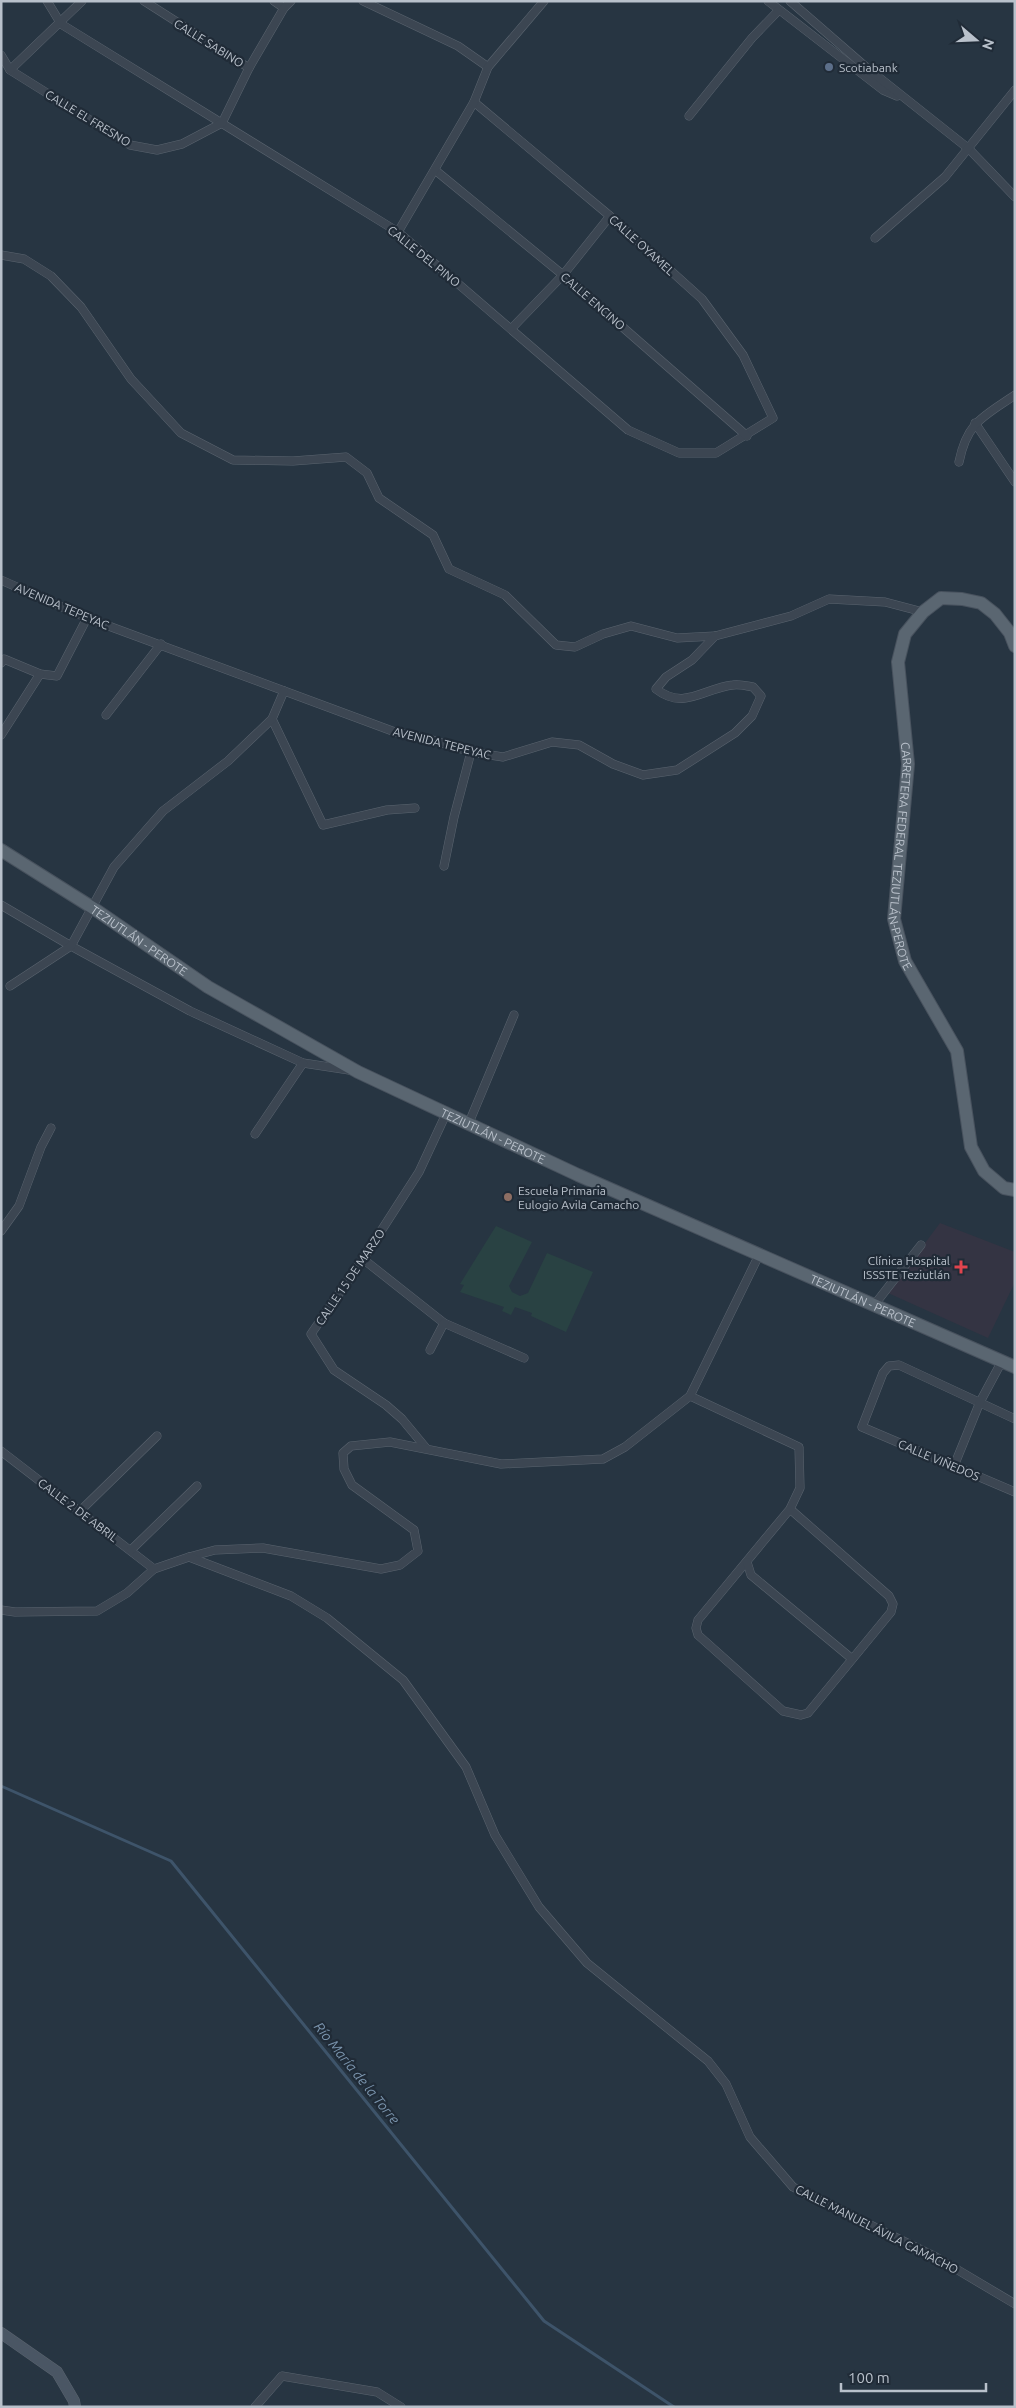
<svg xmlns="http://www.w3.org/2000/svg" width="1016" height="2408" font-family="Ubuntu,sans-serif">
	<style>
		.medical { fill: #343443 }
		.green { fill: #294243 }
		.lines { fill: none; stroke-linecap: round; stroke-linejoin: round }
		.stream { stroke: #3e546a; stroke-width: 3 }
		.street-casing { stroke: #5a646f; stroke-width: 9 }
		.secondary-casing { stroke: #5a646f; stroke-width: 12 }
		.primary-casing { stroke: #48525e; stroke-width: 14 }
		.street { stroke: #3c4652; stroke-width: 8 }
		.secondary { stroke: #4a5664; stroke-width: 11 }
		.primary { stroke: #5a6671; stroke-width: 12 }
		.service-dot { fill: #5c6f8a; stroke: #202b37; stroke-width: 2 }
		.education-dot { fill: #8d6e63; stroke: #202b37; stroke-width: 2 }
		.health-dot { fill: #e0444e; stroke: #202b37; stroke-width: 2 }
		.labels { text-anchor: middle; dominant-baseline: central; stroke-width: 4.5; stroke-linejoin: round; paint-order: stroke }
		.street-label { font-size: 12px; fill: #b9c1cb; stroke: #202b37 }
		.poi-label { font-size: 12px; fill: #b9c1cb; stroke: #202b37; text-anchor: start }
		.water-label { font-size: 14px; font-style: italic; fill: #7a94ad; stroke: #202b37 }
	</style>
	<rect width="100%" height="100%" fill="#273542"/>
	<path class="medical" d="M 940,1223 L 1015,1252 L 1015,1282 L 988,1338 L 888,1293 Z"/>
	<path class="green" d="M 496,1226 L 532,1242 L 509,1286 L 512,1292 L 520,1296 L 528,1293 L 547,1253 L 593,1272 L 566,1332 L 531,1316 L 532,1313 L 515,1307 L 511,1315 L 502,1311 L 504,1307 L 460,1292 L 464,1285 L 460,1284 Z"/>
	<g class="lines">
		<path class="stream" d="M 1,1786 L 171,1861 L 544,2321 L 674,2407"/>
		<defs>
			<g id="street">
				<path d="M 47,1 L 61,24 L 398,232 L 628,430 L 679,453 L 716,453 L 773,418 L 743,355 L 702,299 L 610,216 L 474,102"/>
				<path d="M 144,1 L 249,68"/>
				<path d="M 274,1 L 284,8"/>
				<path d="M 363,1 L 458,46 L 488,67"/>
				<path d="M 768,1 L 883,90 L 897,96"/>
				<path d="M 790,1 L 867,68 L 969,149 L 1015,197"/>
				<path d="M 1,55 L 10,70 L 130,145 L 157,150 L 182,144 L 222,123 L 249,68 L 284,8 L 291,1"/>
				<path d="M 10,70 L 82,1"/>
				<path d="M 689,116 L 752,38 L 778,11"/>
				<path d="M 435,170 L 563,275 L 747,436"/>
				<path d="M 398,232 L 474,102 L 488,67 L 544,1"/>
				<path d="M 875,238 L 945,177 L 1015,90"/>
				<path d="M 1,255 L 24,259 L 51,276 L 81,307 L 131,379 L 181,433 L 233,460 L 293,461 L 346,457 L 367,473 L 379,498 L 433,535 L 449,569 L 505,595 L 556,645 L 575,647 L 603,634 L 631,626 L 677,638 L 715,636"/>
				<path d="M 511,329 L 563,275 L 610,216"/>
				<path d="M 975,423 L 1015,482"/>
				<path d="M 959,462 C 967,422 983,417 1015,395"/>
				<path d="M 1,580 L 87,618 L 395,732 L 429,739 L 471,752 L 503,757 L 552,742 L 579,745 L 613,764 L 643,775 L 677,770 L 735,733 L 752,716 L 761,696 L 753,687 C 747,686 740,684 733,685 C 704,688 684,711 656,689 L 666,677 L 692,660 L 715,636 L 791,616 L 829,599 L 885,602 L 923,612"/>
				<path d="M 1,663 L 4,659 L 40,674 L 57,676 L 87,618"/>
				<path d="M 106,715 L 161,644"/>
				<path d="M 272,719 L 323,825 L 387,810 L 415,808"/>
				<path d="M 1,735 L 40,674"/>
				<path d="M 444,866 L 454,817 L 471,752"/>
				<path d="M 1,905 L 71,946 L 190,1011 L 303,1063 L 349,1070"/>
				<path d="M 10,986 L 71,946 L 114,867 L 163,811 L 228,761 L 272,719 L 284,691"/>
				<path d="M 468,1125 L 514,1015"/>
				<path d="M 255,1134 L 303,1063"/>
				<path d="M 1,1231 L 19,1206 L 41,1147 L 51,1128"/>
				<path d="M 363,1259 L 444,1323 L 524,1358"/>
				<path d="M 875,1304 L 921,1245"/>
				<path d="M 430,1350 L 444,1323"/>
				<path d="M 690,1396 L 799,1447 L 800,1488 L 790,1509 L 698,1620 L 696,1628 L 698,1635 L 783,1711 L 801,1715 L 808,1713 L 891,1612 L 893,1604 L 889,1596 L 790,1509"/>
				<path d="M 1015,1419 L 899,1365 L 889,1366 L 883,1373 L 862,1427 L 1015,1492"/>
				<path d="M 426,1448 L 402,1419 L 386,1405 L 334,1370 L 311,1334 L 363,1259 L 419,1172 L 446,1114"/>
				<path d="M 1,1451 L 154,1569"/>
				<path d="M 954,1466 L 980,1402 L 1002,1361"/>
				<path d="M 79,1512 L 157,1436"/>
				<path d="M 131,1550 L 197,1486"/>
				<path d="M 189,1557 L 215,1550 L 263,1548 L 381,1569 L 400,1565 L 418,1551 L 414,1530 L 352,1485 L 344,1469 L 343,1453 L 351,1446 L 390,1442 L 501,1464 L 603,1459 L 625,1447 L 690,1396 L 760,1253"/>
				<path d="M 747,1562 L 751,1575 L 851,1658"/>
				<path d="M 1,1610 L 15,1612 L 97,1611 L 127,1593 L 154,1569 L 189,1557 L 291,1596 L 327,1618 L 403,1680 L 466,1767 L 495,1835 L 539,1907 L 587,1963 L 708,2061 L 726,2084 L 750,2137 L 793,2187 L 936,2257 L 1015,2304"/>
				<path d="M 255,2407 L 282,2376 L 377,2392 L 401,2407"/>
			</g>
			<path id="secondary" d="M 1,2333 L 57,2372 L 74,2401 L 75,2407"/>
			<g id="primary">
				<path id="s1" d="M 1015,646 L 1010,633 L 995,614 L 981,603 L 962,599 L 941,598 L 923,612 L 905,634 L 898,662 L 908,764 L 894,919 L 905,961 L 957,1051 L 971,1147 L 984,1171 L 1004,1188 L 1015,1190"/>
				<path id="s2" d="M 1,850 L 93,908 L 208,987 L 358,1072 L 578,1175 L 1015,1367"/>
			</g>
		</defs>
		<use href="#street" class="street-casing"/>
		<use href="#secondary" class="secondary-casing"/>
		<use href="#primary" class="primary-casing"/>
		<use href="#street" class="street"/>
		<use href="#secondary" class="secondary"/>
		<use href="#primary" class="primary"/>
	</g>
	<circle class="service-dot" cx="829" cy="67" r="5"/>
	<circle class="education-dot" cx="508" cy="1197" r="5"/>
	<path class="health-dot" d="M958.5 1259.5h5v5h5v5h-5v5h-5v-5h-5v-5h5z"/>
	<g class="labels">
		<g class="street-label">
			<text transform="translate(209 43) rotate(32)">CALLE SABINO</text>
			<text transform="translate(88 118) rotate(31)">CALLE EL FRESNO</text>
			<text transform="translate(642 245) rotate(42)">CALLE OYAMEL</text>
			<text transform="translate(424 256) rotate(39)">CALLE DEL PINO</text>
			<text transform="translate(593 301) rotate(41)">CALLE ENCINO</text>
			<text transform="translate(62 606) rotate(23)">AVENIDA TEPEYAC</text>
			<text transform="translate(442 743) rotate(14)">AVENIDA TEPEYAC</text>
			<text stroke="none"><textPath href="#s1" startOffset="372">CARRETERA FEDERAL TEZIUTLÁN-PEROTE</textPath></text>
			<text stroke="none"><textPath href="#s2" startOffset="165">TEZIUTLÁN - PEROTE</textPath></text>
			<text stroke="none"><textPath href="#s2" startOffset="570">TEZIUTLÁN - PEROTE</textPath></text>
			<text transform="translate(350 1277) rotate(-56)">CALLE 15 DE MARZO</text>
			<text stroke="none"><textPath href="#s2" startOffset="975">TEZIUTLÁN - PEROTE</textPath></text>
			<text transform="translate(939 1460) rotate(23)">CALLE VIÑEDOS</text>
			<text transform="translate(78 1510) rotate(37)">CALLE 2 DE ABRIL</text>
			<text transform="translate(877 2229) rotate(27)">CALLE MANUEL ÁVILA CAMACHO</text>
		</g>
		<g class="poi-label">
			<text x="839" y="67">Scotiabank</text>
			<text x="518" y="1190">Escuela Primaria<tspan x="518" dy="14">Eulogio Avila Camacho</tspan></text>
			<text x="950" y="1260" text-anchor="end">Clínica Hospital<tspan x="950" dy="14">ISSSTE Teziutlán</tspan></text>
		</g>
		<g class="water-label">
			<text transform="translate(357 2073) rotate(51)">Río María de la Torre</text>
		</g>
	</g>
	<rect width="1016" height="2408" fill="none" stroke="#b9c1cb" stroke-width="5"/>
	<g transform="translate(976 40) rotate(109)" stroke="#202b37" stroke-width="4" paint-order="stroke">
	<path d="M0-4L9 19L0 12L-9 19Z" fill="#b9c1cb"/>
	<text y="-8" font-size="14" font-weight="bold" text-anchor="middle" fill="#b9c1cb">N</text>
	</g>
	<path d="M841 2383v8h145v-8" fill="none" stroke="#b9c1cb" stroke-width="2.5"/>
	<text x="848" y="2383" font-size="15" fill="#b9c1cb" stroke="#202b37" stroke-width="4" paint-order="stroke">100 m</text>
</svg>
